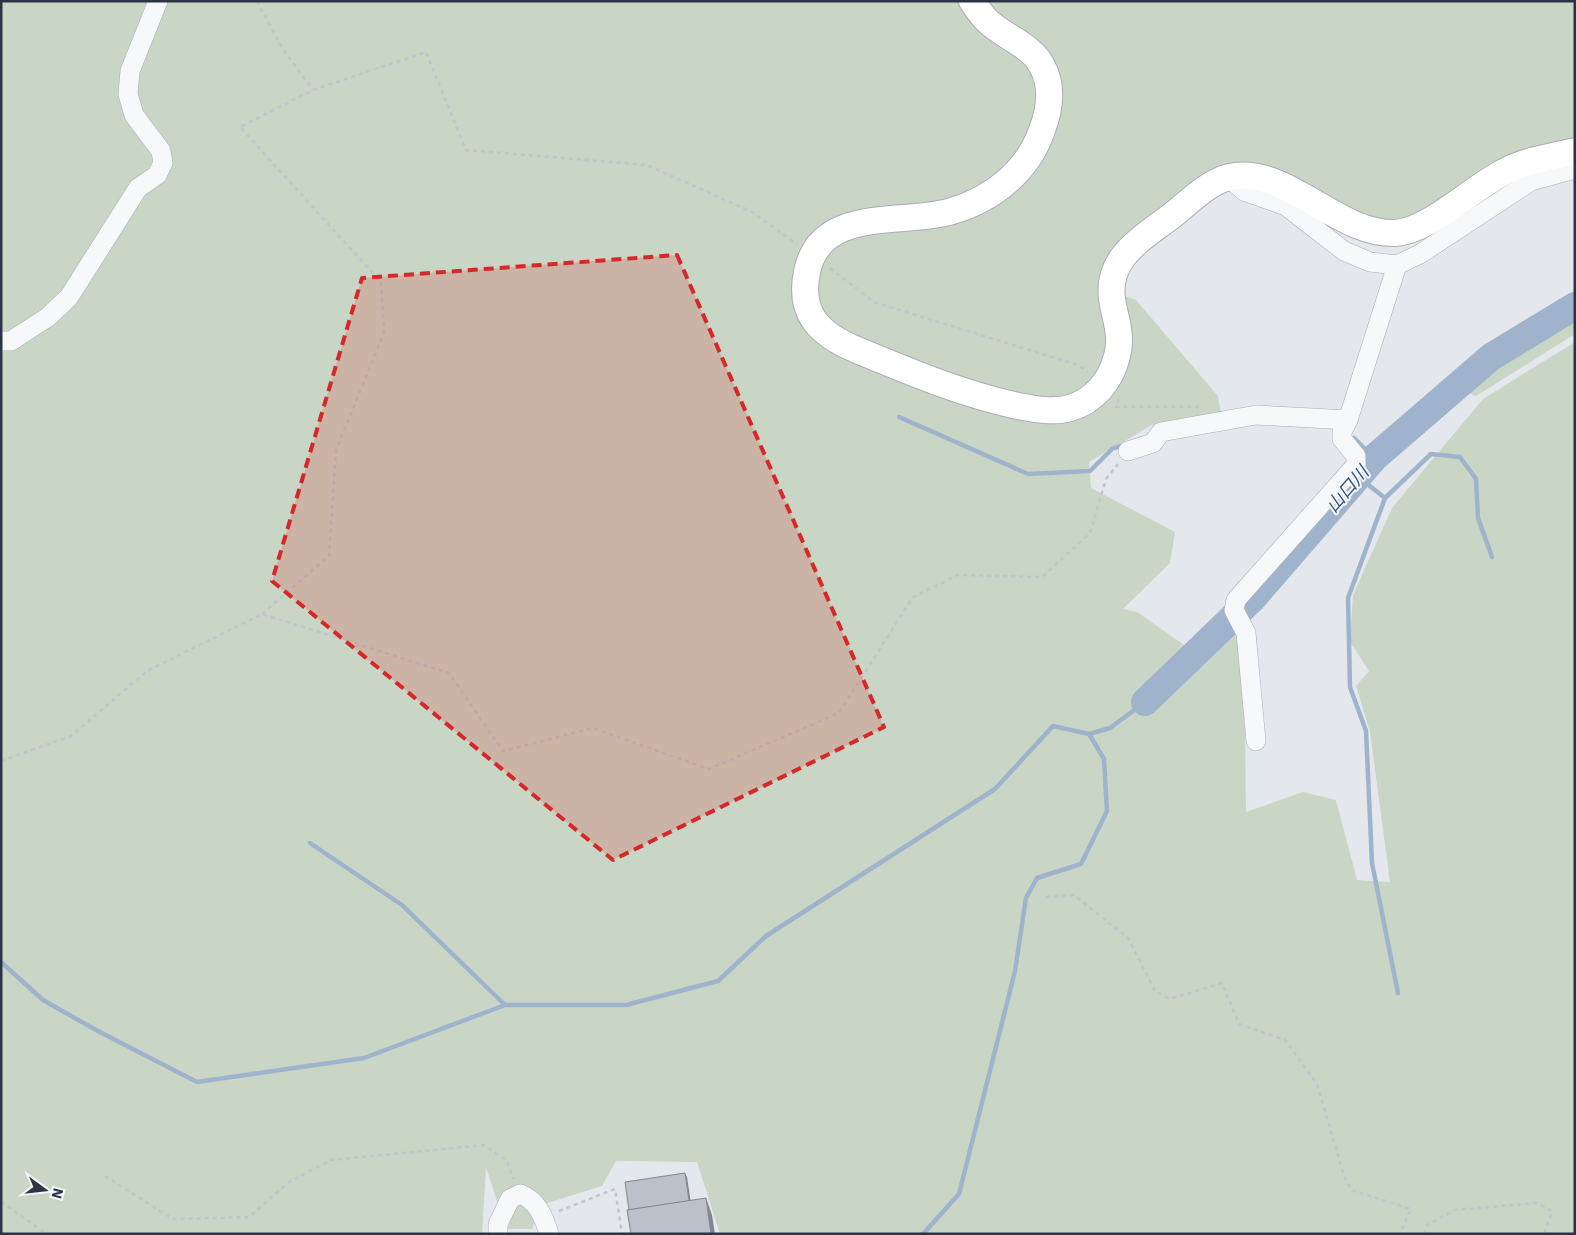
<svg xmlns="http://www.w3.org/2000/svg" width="1576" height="1235" font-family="'IBM Plex Sans','Noto Sans JP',sans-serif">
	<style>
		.green { fill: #c9d6c5 }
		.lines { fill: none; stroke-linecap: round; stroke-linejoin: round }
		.stream { stroke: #9fb4cc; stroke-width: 4.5 }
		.river { stroke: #9fb4cc; stroke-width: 28 }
		.street-casing { stroke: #a9aeb7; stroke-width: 20 }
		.secondary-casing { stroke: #a9aeb7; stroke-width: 28 }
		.path { stroke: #c2c5cb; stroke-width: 2.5; stroke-dasharray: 4 4; stroke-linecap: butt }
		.street { stroke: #f7f8fa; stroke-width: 19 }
		.secondary { stroke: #fff; stroke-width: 26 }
		.shaded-wall { fill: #83868d }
		.building { fill: #bbc0ca; stroke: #83868d }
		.marked { fill: #d62828; fill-opacity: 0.2; stroke: #d62828; stroke-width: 4; stroke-dasharray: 10 6; stroke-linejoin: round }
		.labels { text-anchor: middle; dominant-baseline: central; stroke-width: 4; stroke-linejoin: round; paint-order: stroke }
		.water-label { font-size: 18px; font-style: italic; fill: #34527a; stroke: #f4f6f9 }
	</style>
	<rect width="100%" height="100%" fill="#e4e7ec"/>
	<g class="green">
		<path d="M 1,1 L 1575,1 L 1575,139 L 1412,218 L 1366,220 L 1218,169 L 1099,287 L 1136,300 L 1218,396 L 1221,414 L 1152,425 L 1089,462 L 1091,488 L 1175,532 L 1170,563 L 1123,609 L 1137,612 L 1190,649 L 1223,614 L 1240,639 L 1245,730 L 1246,812 L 1303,792 L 1336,800 L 1357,880 L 1390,882 L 1370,732 L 1356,686 L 1369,671 L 1350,642 L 1353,595 L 1392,508 L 1483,399 L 1575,342 L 1575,1234 L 720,1234 L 697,1162 L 616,1161 L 602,1186 L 544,1204 L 532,1229 L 506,1229 L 486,1167 L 482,1234 L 1,1234 Z"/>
		<path d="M 1575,318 L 1575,334 L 1476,396 L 1466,392 L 1493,367 Z"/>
	</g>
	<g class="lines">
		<g class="stream">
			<path d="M 899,417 L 1028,474 L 1090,471 L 1112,449 L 1126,444"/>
			<path d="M 1354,438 L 1374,458"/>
			<path d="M 1357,476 L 1385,498 L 1348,598 L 1350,687 L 1366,731 L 1372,863 L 1398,993"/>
			<path d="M 1385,498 L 1431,454 L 1460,457 L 1476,479 L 1478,518 L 1492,557"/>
			<path d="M 310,843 L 402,905 L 505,1005"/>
			<path d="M 1,962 L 43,1000 L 96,1030 L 197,1082 L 364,1058 L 505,1005 L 626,1005 L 718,981 L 766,936 L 995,789 L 1053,726 L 1089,734 L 1110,728 L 1145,702"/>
			<path d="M 923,1234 L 959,1194 L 1015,971 L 1026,898 L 1037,878 L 1081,864 L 1107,811 L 1104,759 L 1089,734"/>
		</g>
		<path class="river" d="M 1145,702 L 1252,599 L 1374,458 L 1491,357 L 1575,306"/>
		<defs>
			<g id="street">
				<path d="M 1228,177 L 1244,191 L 1286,206 L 1344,251 L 1370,262 L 1397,265 L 1420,254 L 1531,181 L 1575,169"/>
				<path d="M 1,341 L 11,341 L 48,317 L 69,297 L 138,188 L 157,175 L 163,163 L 161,151 L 134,115 L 128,94 L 130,71 L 158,1"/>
				<path d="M 1128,451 L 1153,443 L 1161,432 L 1256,415 L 1348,420"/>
				<path d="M 1256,741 L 1246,633 L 1234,610 L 1236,600 L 1356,465 L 1356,456 L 1342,439 L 1342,432 L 1348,420 L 1397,265"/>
				<path d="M 498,1234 L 498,1224 L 510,1199 L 520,1194 C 537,1200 544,1217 549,1234"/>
			</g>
			<path id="secondary" d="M 972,1 C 978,10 983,18 991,24 C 1007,38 1032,46 1042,66 C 1053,86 1050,109 1042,130 C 1028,171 993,199 952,211 C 904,226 820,205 807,272 C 798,315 821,335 857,350 C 910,372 962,394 1018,406 C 1034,409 1054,413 1070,408 C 1094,401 1111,381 1117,356 C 1122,339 1117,323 1113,305 C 1103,258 1142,239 1174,214 C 1190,201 1209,182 1229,177 C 1285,164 1337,235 1395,233 C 1429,231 1472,188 1504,172 C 1525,160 1551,157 1575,151"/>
		</defs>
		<use href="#street" class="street-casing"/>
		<use href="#secondary" class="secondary-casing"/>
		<g class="path">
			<path d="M 257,1 L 282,48 L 313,90"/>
			<path d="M 830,268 L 874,302 L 1078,365 L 1088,372"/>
			<path d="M 1119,399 L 1116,407 L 1198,407"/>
			<path d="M 262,614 L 329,556 L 336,450 L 384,333 L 381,282 L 240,127 L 313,90 L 426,52 L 466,150 L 647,165 L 752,212 L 797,244"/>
			<path d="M 1,761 L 71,736 L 147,671 L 262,614 L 449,673 L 503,751 L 593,728 L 709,769 L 839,713 L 913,597 L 958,575 L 1042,577 L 1090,533 L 1106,479 L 1118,464"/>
			<path d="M 1046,897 L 1074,895 L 1128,938 L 1155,991 L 1170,999 L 1222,983 L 1239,1024 L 1285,1040 L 1317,1084 L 1344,1176 L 1351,1190 L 1411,1209 L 1400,1234"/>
			<path d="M 105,1176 L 173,1219 L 249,1217 L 289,1182 L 331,1160 L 484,1145 L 506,1160 L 514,1179"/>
			<path d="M 1,1202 L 47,1234"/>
			<path d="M 559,1211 L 615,1189 L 622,1234"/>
			<path d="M 1424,1234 L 1427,1225 L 1455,1210 L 1537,1203 L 1552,1211 L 1544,1234"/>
		</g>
		<use href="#street" class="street"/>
		<use href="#secondary" class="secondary"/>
	</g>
	<g class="shaded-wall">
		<path d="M 685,1173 L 687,1177 L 692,1210 L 690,1206 Z"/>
		<path d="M 706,1198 L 712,1215 L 715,1234 L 711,1234 Z"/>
	</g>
	<g class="building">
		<path d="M 685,1173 L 689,1201 L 629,1210 L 625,1182 Z"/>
		<path d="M 706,1198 L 711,1234 L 631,1234 L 627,1210 Z"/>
	</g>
	<path class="marked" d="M 677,255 L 884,727 L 613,860 L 272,581 L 362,278 Z"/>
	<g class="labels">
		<g class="water-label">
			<text transform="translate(1347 489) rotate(-49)">山口川</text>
		</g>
	</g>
	<rect width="1576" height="1235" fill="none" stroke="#2b3445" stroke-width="5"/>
	<g transform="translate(45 1190) rotate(105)" stroke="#f4f6f9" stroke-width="4" paint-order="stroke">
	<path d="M0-4L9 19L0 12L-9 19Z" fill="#2b3445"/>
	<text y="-8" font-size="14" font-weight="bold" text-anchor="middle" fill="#2b3445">N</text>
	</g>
</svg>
